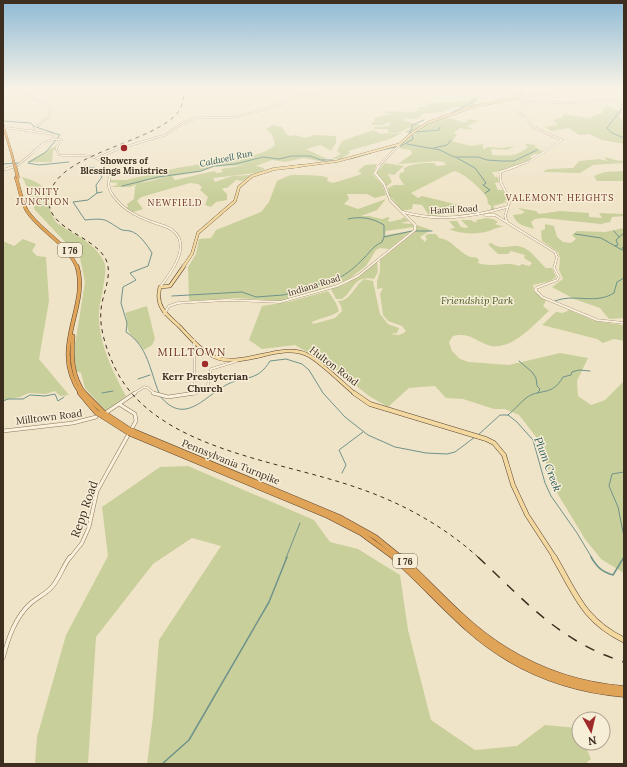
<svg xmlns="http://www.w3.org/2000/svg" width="627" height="767" font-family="Lora,serif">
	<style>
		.green { fill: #c9cf9b }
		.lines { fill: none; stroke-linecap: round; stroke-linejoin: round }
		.stream-far1 { stroke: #6f938a; stroke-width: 1 }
		.stream { stroke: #6f938a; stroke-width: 1.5 }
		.tertiary-far3-casing { stroke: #8d765c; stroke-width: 2 }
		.tertiary-far2-casing { stroke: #8d765c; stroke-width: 2.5 }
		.tertiary-far1-casing { stroke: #8d765c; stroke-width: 4 }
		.tertiary-casing { stroke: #8d765c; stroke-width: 4.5 }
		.primary-far4-casing { stroke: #5b4430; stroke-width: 2.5 }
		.primary-far3-casing { stroke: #5b4430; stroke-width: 3 }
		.primary-far2-casing { stroke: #5b4430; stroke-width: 4 }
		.primary-far1-casing { stroke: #5b4430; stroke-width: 5 }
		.primary-casing { stroke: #5b4430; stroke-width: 6 }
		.motorway-far4-casing { stroke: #5b4430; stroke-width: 2.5 }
		.motorway-far3-casing { stroke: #5b4430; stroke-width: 3.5 }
		.motorway-far2-casing { stroke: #5b4430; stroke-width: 4.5 }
		.motorway-far1-casing { stroke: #5b4430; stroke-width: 5.5 }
		.motorway-casing { stroke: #5b4430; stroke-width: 7 }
		.tertiary-far3 { stroke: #faf1dc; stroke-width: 1.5 }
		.tertiary-far2 { stroke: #faf1dc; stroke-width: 2 }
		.tertiary-far1 { stroke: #faf1dc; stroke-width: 3 }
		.tertiary { stroke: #faf1dc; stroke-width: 3.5 }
		.primary-far4 { stroke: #f3d9a0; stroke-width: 2 }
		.primary-far3 { stroke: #f3d9a0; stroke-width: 2.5 }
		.primary-far2 { stroke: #f3d9a0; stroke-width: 3 }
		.primary-far1 { stroke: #f3d9a0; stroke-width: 4 }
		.primary { stroke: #f3d9a0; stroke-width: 5 }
		.motorway-far4 { stroke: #e0a458; stroke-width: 2 }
		.motorway-far3 { stroke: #e0a458; stroke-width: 3 }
		.motorway-far2 { stroke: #e0a458; stroke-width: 3.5 }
		.motorway-far1 { stroke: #e0a458; stroke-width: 4.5 }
		.motorway { stroke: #e0a458; stroke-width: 6 }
		.rail-far1 { stroke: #3d2e20; stroke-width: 1; stroke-dasharray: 4 4; stroke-linecap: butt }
		.rail { stroke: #3d2e20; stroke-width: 1.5; stroke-dasharray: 10 10; stroke-linecap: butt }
		.tertiary-bridge-casing { stroke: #8d765c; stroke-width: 2; stroke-linecap: butt }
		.motorway-bridge-far2-casing { stroke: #5b4430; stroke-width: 2.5; stroke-linecap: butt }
		.motorway-bridge-far1-casing { stroke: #5b4430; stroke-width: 3.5; stroke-linecap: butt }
		.motorway-bridge-casing { stroke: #5b4430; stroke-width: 5.5; stroke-linecap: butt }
		.tertiary-bridge { stroke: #faf1dc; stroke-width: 1.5 }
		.motorway-bridge-far2 { stroke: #e0a458; stroke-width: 2 }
		.motorway-bridge-far1 { stroke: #e0a458; stroke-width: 3 }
		.motorway-bridge { stroke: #e0a458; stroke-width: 4.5 }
		.poi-dot { fill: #9e2a2b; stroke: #f7eed8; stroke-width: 1.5 }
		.labels { text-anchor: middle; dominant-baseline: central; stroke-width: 3; stroke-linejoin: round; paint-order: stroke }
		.far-water-label { font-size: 9px; font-style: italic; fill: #2f5d5a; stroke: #f7eed8 }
		.far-poi-label { font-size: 9px; font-weight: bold; fill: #3d2e20; stroke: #f7eed8 }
		.far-neighbourhood-label { font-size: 9px; letter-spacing: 1px; fill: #6b2e1e; stroke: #f7eed8 }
		.far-street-label { font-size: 9px; fill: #3d2e20; stroke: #f7eed8 }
		.shield { fill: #f7eed8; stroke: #756857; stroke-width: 1 }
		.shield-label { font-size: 9px; font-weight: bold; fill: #3d2e20 }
		.park-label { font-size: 10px; font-style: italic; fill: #4d5a26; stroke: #f7eed8 }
		.street-label { font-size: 10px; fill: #3d2e20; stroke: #f7eed8 }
		.poi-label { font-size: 10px; font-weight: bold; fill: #3d2e20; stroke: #f7eed8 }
		.neighbourhood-label { font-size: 11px; letter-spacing: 1px; fill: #6b2e1e; stroke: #f7eed8 }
		.water-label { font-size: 11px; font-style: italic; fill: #2f5d5a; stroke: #f7eed8 }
		.near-street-label { font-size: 12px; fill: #3d2e20; stroke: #f7eed8 }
	</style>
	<rect width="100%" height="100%" fill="#f0e4c8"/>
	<g class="green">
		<path d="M 476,97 L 478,99 L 474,102 L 474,105 L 467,108 L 453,107 L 441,112 L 420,114 L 422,116 L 415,119 L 403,118 L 405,121 L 422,125 L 410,134 L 404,132 L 411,128 L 410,127 L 401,132 L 386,134 L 402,133 L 390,139 L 348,151 L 350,153 L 339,160 L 333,158 L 341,154 L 337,151 L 342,141 L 373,130 L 381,134 L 388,133 L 388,129 L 374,129 L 374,127 L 389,126 L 390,122 L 382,125 L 371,125 L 375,120 L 373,118 L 393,114 L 386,113 L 386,111 L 410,112 L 420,110 L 416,107 L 426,107 L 428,104 C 443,101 456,104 471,100 L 471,98 Z"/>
		<path d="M 609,107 L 622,112 L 619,116 L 624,123 L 624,144 L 602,140 L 589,134 L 579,135 L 569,128 L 551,131 L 545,127 L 558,125 L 553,120 L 561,118 L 564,114 L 588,118 L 602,113 L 604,108 Z"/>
		<path d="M 444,118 L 454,119 L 464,123 L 469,119 L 479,121 L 467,126 L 472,129 L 471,130 L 460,128 L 454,133 L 457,135 L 452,141 L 471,146 L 483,144 L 483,149 L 485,149 L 487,147 L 501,148 L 515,146 L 507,150 L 491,149 L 492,155 C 507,156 516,157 528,147 L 525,144 L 537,145 L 534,146 L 543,152 L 539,154 L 534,154 L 530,157 L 532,159 C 520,165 504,172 492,172 L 495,177 L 498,177 L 499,182 L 495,183 L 498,190 L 503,190 L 507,200 L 504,201 L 507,202 L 493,206 L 495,209 L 491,211 L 491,206 L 488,204 C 487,202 488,200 487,198 C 484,191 463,172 454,171 L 411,193 L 418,198 L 422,196 L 463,206 L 459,207 L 447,206 L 442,215 L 430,217 L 422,205 L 413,204 L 412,209 L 402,211 L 389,195 L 388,188 L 394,185 L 404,185 L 399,177 L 400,173 L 404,172 L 404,168 C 414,163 423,163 434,163 L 437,166 L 446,165 L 444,162 L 438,161 L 398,164 L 412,154 L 411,150 L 399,148 L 401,144 L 425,125 Z"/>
		<path d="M 273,125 L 282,127 L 287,135 L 291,136 L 295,135 L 305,138 L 315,135 L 336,136 L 336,143 L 331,151 L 321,145 L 306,149 L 327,159 L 323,162 L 304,158 L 285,162 L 272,160 L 256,166 L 264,168 L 264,170 L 256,173 L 213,178 L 215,182 L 232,176 L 251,175 L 242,181 L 236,180 L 227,188 L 224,188 L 222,189 L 227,194 L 227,200 L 216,202 L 211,207 L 205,205 L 208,197 L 200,190 L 202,187 L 198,184 L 190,183 L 141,197 L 137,201 L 143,209 L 130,213 L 125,208 L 128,207 L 127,204 L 134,199 L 135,187 L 137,184 L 172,176 L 175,180 L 214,171 L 217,173 L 223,172 L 221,169 L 245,165 L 214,167 L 199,172 L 149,180 L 130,187 L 110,187 L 117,185 L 117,183 L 109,182 L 110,180 L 126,180 L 177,168 L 207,163 L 207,160 C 228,157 258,160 275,145 L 272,134 L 266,129 Z"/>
		<path d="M 61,143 L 53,151 L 52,162 L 27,162 Z"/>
		<path d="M 604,157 C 611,158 616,161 624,161 L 624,163 L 593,165 L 580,173 L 543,172 L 547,169 L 573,168 L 579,161 L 599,159 L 607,161 Z"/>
		<path d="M 385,163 L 404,166 L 394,175 L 388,174 L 392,182 L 387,186 L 377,174 L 377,171 Z"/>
		<path d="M 377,164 L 373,174 L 382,184 L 386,195 L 375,198 L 367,194 L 347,194 L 349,199 L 344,204 L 358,209 L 386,199 L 377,210 L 361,216 L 369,216 L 382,219 L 388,217 L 390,218 L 388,220 L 389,222 L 402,219 L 403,217 L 409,221 L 401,223 L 412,224 L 414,227 L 386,231 L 385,235 L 411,231 L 389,249 L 380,248 L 376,250 L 366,266 L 349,279 L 330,286 L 281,301 L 236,298 L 189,301 L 188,267 L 196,254 L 199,239 L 211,238 L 216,230 L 261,212 L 269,202 L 277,181 C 282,179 290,174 296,175 C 303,175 324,175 328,178 L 327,181 L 333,183 L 362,174 L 358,171 L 365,165 Z"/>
		<path d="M 624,171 L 624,181 L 597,181 L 594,176 L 605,172 Z"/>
		<path d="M 22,177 C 59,187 40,199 57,223 C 58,224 64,227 66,229 C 81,238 97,246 104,262 C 109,272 98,304 99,316 C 99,344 113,372 126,396 L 106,411 L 85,388 L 81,373 L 76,371 L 74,351 L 85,282 L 80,258 L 35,210 L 33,206 L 30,188 L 27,187 Z"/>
		<path d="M 518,208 L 536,211 L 539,214 L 560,211 L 589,213 L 589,217 L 602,218 L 599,213 L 624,214 L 624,216 L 612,217 L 610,222 L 601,224 L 543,218 L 535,219 L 531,222 L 534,229 C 525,226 516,225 513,215 L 521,214 L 525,212 Z"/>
		<path d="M 486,218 L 493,219 L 498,222 L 495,224 L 504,227 C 497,227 495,229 489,231 C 477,235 460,234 449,229 L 455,228 L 449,221 L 457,221 L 461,227 L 467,228 L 468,227 L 461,220 L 471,220 L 474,222 L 477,222 L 476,220 Z"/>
		<path d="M 545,224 L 554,226 L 557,237 L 563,242 L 571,243 L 576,239 L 572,235 L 577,231 L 605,232 L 624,228 L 624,318 L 609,319 L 600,308 L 574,299 L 552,287 L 563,279 L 559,270 L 560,258 L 558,252 L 542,241 L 541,231 L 545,229 Z"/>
		<path d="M 417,225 L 431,230 L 420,237 L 425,242 L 427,239 L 425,236 L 428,234 L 436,234 L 439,238 C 453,240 458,252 470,257 C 474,258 476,256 479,260 L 478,263 C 492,268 507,261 519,266 L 522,264 L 529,266 L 532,263 L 524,258 L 525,255 L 511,251 L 508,254 L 498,254 L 488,244 L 491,243 C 504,252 509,243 522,247 C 531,250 539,262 546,268 L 552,268 L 556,277 L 550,281 L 533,285 L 534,291 L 546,301 L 543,306 L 549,311 C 533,325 509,355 485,344 C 471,338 469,333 453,336 L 449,342 L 452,351 L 460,359 L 469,362 L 509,365 L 560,353 L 588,358 L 577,381 L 578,396 L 591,405 L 605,400 L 624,381 L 624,573 L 601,559 L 585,539 L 551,483 L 540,442 L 519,415 L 505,409 L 494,409 L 463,399 L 446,398 L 435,386 L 409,388 L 388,407 L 369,396 L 334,368 L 295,345 L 262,349 L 249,340 L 262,306 L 288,302 L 328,291 L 336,303 L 339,311 C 330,318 321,317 312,322 L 313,324 L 335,318 L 342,311 L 341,306 L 338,301 C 351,301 354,286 364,279 L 373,281 L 380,314 L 388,324 L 399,328 L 397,333 L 390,334 C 397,335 401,336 406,331 L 402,326 L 388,321 L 383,315 L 380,294 L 383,288 L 377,289 L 377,281 L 380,271 L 380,260 L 416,231 Z"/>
		<path d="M 23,239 L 36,244 L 32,251 L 37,256 L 46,257 L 49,301 L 39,359 L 69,395 L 60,396 L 55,391 L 46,394 L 29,393 L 20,397 L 3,400 L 3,241 L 14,246 Z"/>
		<path d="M 377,262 L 378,272 L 374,279 C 353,275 355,290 342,299 L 336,299 L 331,289 L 346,284 Z"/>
		<path d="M 147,306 L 155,339 L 152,345 L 144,350 C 140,343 133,338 129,332 C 126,327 128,318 125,313 Z"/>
		<path d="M 569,310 L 595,321 L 622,325 L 624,326 L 624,341 L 614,339 L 603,343 L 597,339 L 542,325 L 556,312 L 563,313 Z"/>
		<path d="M 188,466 L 314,520 L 330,542 L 358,549 L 400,575 L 408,630 L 431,720 L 475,750 L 517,746 L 545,725 L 577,728 L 579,733 L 579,743 L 584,743 L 591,759 L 585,764 L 147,764 L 153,716 L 159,640 L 221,546 L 192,538 L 153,564 L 96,637 L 88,764 L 35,764 L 37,737 L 66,635 L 108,556 L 102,507 L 160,467 Z"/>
	</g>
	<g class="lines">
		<g class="stream-far1">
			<path d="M 622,108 L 607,128 L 612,133 L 624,138"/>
			<path d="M 458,110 L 476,100 L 475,98"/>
			<path d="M 453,112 L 457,110"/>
			<path d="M 3,121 L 31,123 L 33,126 L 60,135 L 46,152 L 28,163 L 39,165 L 69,162"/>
			<path d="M 417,123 L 424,120"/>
			<path d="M 416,132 L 439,130 L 440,127"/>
			<path d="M 411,133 L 409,132 L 412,130 L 411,126 L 417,123"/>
			<path d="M 407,144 L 440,150 L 454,157 L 478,157 L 487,160 L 501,161 L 514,161 L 537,150"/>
			<path d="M 401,146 L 413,139 L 412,135"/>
			<path d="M 434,148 L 447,145 L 451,140"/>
			<path d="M 381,150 L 396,147"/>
			<path d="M 457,158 L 475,168 L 486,183 L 483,185 L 490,190 L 485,193"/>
			<path d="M 350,159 L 371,153"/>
			<path d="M 3,164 L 18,163"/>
			<path d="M 85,166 L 98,169 L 102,177 L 96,185 L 97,193 L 88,200 L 73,202 L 85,220 C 106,218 104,219 120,229 C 123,231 126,230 130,231 C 139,233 147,245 152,253 L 148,266 L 130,273 L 136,280 L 123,287 L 121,303 L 127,323 L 126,332 C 148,346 150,371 159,393"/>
			<path d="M 122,186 L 158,177 L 201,171 L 214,166 L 235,164 L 263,157 L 279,159 L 292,156 L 310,156 L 321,160 L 333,160"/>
			<path d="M 97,193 L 102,192"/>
			<path d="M 348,219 C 361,216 372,218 384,225 L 384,237"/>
			<path d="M 415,231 L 432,231"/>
			<path d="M 614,231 L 619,237"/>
			<path d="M 624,233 L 616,240 L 618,245 L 615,246 L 624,251"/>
			<path d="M 575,234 L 601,238 L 615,246"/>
			<path d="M 624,247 L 622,248 L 624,249"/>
			<path d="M 172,296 L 242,292 L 256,297 L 283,295 L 299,291 L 306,285 C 331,285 347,276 364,258 C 371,251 372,247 382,242 L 384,237 L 412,231"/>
			<path d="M 555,301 C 575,293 595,305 614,293 L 617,282 L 624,278"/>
			<path d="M 519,361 L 532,372 L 536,378 L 537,386 L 540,389 L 538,393"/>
			<path d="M 138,379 L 150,375"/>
			<path d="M 102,393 L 113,391"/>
			<path d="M 160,396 C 185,427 204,396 228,384 C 247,375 257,382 270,361 L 286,359 L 302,364 L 309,370 L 323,393 L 345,417 L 368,435 L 395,447 L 426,453 L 447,454 L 455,452 L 475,437"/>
			<path d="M 3,401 L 8,399 L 23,399 L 30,395 L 45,396 L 55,394 L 58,401 L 64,397"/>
			<path d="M 508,415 C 514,410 520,403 526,398 C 539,388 552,397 563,377 L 571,375 L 572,372 L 579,370 L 590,371"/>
			<path d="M 478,435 L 500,415 L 508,415 L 517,422 L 533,440 L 545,483 L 551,496 L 577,533 L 592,558"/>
			<path d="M 624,472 L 612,474 L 609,486 L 618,507 L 624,537"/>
			<path d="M 342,473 L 346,465 L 339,450 L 363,432"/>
			<path d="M 286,558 L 300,523"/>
			<path d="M 624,558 L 624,556"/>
		</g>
		<g class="stream">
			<path d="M 591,557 C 597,567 602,572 613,575 L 624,557"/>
			<path d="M 162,764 L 189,740 L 269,602 L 287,557"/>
		</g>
		<defs>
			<g id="tertiary-far3">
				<path d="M 22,88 L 24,95 L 47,104 L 51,109 L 49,117 L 30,131"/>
				<path d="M 519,97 L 582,88"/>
				<path d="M 525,101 L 568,103 L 610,100 L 624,104"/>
				<path d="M 9,128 L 51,134 L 54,136 L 54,139"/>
				<path d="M 97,158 L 118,149 L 165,135 L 183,123 L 196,118 L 236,117 L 274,107 L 299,96 L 334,89 L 370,91 L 386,88"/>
				<path d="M 14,167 C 29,160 44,134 62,140 L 56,148 L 59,155 C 76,156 96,152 108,167"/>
				<path d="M 378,167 L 400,144"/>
				<path d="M 514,167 L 530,161 L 562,140 L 533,127 L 525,117 L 519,113 L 527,103 L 517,98"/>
			</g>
			<g id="tertiary-far2">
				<path d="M 107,166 L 111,174 C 107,183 108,189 114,197 C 125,211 138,217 155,223 C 160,225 168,226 172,230 C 193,245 170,274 160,287"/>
				<path d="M 3,170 L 16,166"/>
				<path d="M 403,212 C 438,222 472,217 507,207"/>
				<path d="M 485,215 L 495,215 L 555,252 L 557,257 L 554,268 L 559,277 L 557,280 L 536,288 L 536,291 L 542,297 L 597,320 L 624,323"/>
				<path d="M 507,222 L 505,216 L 510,200 L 501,183 L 500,172 L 517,166"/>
				<path d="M 164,314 L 169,306 L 178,303 L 226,300 L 280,302 L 337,286 L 358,276 L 415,230 L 415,225 L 390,200 L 384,184 L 375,173 L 379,166"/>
				<path d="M 194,340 L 195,394"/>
				<path d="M 133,394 L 144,387 L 148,388 L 155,394"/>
				<path d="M 191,394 L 207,389 L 211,369 L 237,361"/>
			</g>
			<g id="tertiary-far1">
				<path d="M 153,393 L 168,397 L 195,393"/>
				<path d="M 107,412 L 135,393"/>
				<path d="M 3,431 L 73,423 L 96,417"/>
				<path d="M 70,558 L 82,543 L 89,527 L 97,491 L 136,421 L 135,414 L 119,404"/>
			</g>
			<path id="tertiary" d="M 3,658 C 8,639 15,617 31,603 C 37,598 45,594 51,588 C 59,580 63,566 70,557"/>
			<path id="primary-far4" d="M 292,167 L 338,161 L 400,144 L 412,133 L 429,122 L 476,106 L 517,98 L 522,92 L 520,88"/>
			<path id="primary-far3" d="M 183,267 L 192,254 L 198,233 L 235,201 L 239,187 L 252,176 L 274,169 L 300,166"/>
			<path id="primary-far2" d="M 184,266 L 170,286 L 160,287 C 155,305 165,314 178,325 C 189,336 200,351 215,357 C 244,369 281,341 308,355 C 321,362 343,384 355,394"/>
			<path id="primary-far1" d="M 354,393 L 370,404 L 486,439 L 494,443 L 504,455 L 513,485 L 527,515 L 555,558"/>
			<path id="primary" d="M 554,557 C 576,594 583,620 624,640"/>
			<path id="motorway-far4" d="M 3,125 L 12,155"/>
			<path id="motorway-far3" d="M 16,178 C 20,189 21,201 27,211 C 41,232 66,242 77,267"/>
			<g id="motorway-far2">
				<path d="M 77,266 C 90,308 48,347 81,394"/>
				<path d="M 73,336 C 71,357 72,377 85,394"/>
			</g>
			<g id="motorway-far1">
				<path d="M 80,393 L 96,412 L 129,433"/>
				<path d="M 84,393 L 104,413 L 130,430"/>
				<path d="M 133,431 L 339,517 L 375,537 L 401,558"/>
				<path d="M 131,434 L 328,516 L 361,533 L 395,558"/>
			</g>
			<g id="motorway">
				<path d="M 394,557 C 420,580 443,606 469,629 C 513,668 566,689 624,694"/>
				<path d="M 400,557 C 421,576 440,597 461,616 C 507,659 561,684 624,689"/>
			</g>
		</defs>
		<use href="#tertiary-far3" class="tertiary-far3-casing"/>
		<use href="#tertiary-far2" class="tertiary-far2-casing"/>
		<use href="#tertiary-far1" class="tertiary-far1-casing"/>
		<use href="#tertiary" class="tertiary-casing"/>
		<use href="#primary-far4" class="primary-far4-casing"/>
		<use href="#primary-far3" class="primary-far3-casing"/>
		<use href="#primary-far2" class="primary-far2-casing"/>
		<use href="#primary-far1" class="primary-far1-casing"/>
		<use href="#primary" class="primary-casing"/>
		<use href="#motorway-far4" class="motorway-far4-casing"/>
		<use href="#motorway-far3" class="motorway-far3-casing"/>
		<use href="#motorway-far2" class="motorway-far2-casing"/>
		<use href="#motorway-far1" class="motorway-far1-casing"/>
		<use href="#motorway" class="motorway-casing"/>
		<use href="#tertiary-far3" class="tertiary-far3"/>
		<use href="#tertiary-far2" class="tertiary-far2"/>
		<use href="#tertiary-far1" class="tertiary-far1"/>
		<use href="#tertiary" class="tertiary"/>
		<use href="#primary-far4" class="primary-far4"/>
		<use href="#primary-far3" class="primary-far3"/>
		<use href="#primary-far2" class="primary-far2"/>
		<use href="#primary-far1" class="primary-far1"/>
		<use href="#primary" class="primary"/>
		<use href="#motorway-far4" class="motorway-far4"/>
		<use href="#motorway-far3" class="motorway-far3"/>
		<use href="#motorway-far2" class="motorway-far2"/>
		<use href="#motorway-far1" class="motorway-far1"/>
		<use href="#motorway" class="motorway"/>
		<path class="rail-far1" d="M 185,88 C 184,96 183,104 179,111 C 155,145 46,153 49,203 C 51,231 98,237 107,262 C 112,278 102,295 101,310 C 99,329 107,351 115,368 C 155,450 279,460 358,488 C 402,503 444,526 479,558"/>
		<path class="rail" d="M 478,557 C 525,601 560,642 624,662"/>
		<defs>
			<path id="tertiary-bridge" d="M 3,128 L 9,128"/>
			<path id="motorway-bridge-far2" d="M 12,155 L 15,167"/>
			<path id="motorway-bridge-far1" d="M 15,166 L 18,178"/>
			<g id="motorway-bridge">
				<path d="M 130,430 L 133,431"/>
				<path d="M 129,433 L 131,434"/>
			</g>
		</defs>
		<use href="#tertiary-bridge" class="tertiary-bridge-casing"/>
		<use href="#motorway-bridge-far2" class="motorway-bridge-far2-casing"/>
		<use href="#motorway-bridge-far1" class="motorway-bridge-far1-casing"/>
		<use href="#motorway-bridge" class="motorway-bridge-casing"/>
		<use href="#tertiary-bridge" class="tertiary-bridge"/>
		<use href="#motorway-bridge-far2" class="motorway-bridge-far2"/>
		<use href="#motorway-bridge-far1" class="motorway-bridge-far1"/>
		<use href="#motorway-bridge" class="motorway-bridge"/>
	</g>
	<linearGradient id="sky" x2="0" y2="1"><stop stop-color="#8fbad6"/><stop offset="0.45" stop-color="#f8f3e6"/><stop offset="1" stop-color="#f8f3e6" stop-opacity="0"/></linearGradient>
	<rect width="627" height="196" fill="url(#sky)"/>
	<g class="poi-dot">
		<circle cx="124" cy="148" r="4"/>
		<circle cx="205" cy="364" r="4"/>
	</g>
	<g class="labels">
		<g class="far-water-label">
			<text transform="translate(226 158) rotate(-12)">Caldwell Run</text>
		</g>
		<g class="far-poi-label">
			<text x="124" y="160">Showers of<tspan x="124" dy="10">Blessings Ministries</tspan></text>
		</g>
		<g class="far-neighbourhood-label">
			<text x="43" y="191">UNITY<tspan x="43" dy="10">JUNCTION</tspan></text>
			<text x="560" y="197">VALEMONT HEIGHTS</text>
			<text x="175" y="202">NEWFIELD</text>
		</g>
		<g class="far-street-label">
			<text transform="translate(454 209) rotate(-3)">Hamil Road</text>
			<text transform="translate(314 285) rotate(-17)">Indiana Road</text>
		</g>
		<g class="shield">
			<rect x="58" y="243" width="24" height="14" rx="3"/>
			<rect x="393" y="554" width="24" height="14" rx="3"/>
		</g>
		<g class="shield-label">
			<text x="70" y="250">I 76</text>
			<text x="405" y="561">I 76</text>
		</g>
		<g class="park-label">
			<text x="477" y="300">Friendship Park</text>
		</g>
		<g class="street-label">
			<text transform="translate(334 366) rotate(37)">Hulton Road</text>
			<text transform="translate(49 417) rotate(-7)">Milltown Road</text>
			<text transform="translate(231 462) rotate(22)">Pennsylvania Turnpike</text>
		</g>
		<g class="poi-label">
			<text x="205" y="376">Kerr Presbyterian<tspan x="205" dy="12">Church</tspan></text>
		</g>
		<g class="neighbourhood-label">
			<text x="192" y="352">MILLTOWN</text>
		</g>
		<g class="water-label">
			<text transform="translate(548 464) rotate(69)">Plum Creek</text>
		</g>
		<g class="near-street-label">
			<text transform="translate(84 509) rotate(-71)">Repp Road</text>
		</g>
	</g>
	<rect width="627" height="767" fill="none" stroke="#3d2e20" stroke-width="8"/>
	<g transform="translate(591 731) rotate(172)"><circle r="19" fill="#f7eed8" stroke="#ada18e"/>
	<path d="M0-3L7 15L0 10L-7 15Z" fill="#9e2a2b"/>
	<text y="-6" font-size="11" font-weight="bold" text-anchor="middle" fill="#3d2e20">N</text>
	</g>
</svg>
